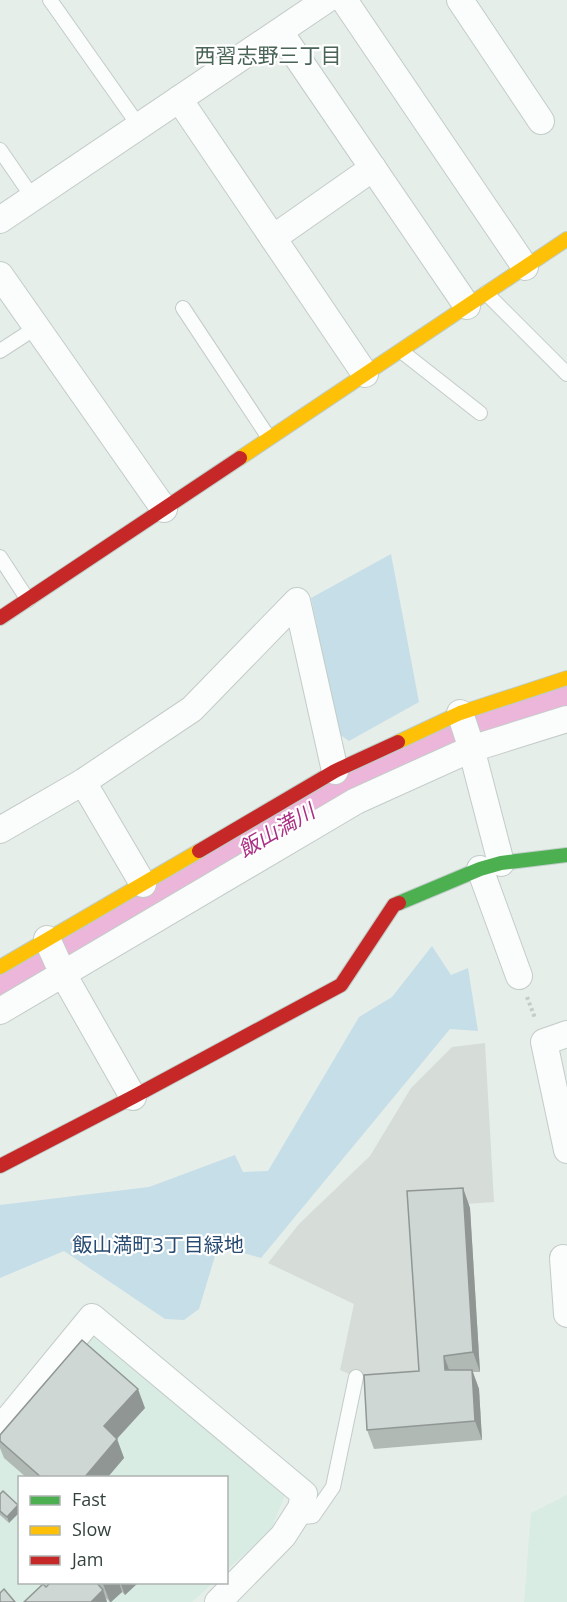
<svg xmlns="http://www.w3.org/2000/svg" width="567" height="1602" font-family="'Open Sans','Noto Sans JP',sans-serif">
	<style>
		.education { fill: #d8ece4 }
		.green { fill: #c6dee7 }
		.parking { fill: #d6ddd9 }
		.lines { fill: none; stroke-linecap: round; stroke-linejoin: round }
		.river { stroke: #ecb6db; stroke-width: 45 }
		.lane-casing { stroke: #c3ccc8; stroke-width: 16 }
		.street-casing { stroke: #c3ccc8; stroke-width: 28 }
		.fast-casing { stroke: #bdcdc6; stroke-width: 16 }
		.slow-casing { stroke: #bdcdc6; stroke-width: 16 }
		.jam-casing { stroke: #bdcdc6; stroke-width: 16 }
		.path { stroke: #c5ccc9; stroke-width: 4; stroke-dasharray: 3 3; stroke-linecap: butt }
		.lane { stroke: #fbfcfc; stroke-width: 14 }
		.street { stroke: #fbfcfc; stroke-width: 26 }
		.fast { stroke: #4caf50; stroke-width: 14 }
		.slow { stroke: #ffc107; stroke-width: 14 }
		.jam { stroke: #c62828; stroke-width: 14 }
		.wall { fill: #b1b9b5 }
		.shaded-wall { fill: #909694 }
		.building { fill: #ced7d3; stroke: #909694; stroke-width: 1.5 }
		.labels { text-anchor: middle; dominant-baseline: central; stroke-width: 4.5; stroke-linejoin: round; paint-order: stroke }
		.park-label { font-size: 20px; fill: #284b72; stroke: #fff }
		.neighbourhood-label { font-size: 21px; fill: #4a6557; stroke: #fff }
		.water-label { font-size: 21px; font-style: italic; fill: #ab2f83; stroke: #fff }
	</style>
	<rect width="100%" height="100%" fill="#e6eeea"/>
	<g class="education">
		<path d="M 89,1333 L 285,1495 L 271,1530 L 227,1570 L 226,1478 L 20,1478 L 20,1582 L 213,1583 L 192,1602 L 0,1602 L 0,1442 Z"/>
		<path d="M 567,1495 L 567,1602 L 524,1602 L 531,1513 Z"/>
	</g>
	<g class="green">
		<path d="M 391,554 L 419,702 L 349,741 L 339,734 L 311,598 Z"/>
		<path d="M 432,946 L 451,975 L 468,968 L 478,1031 L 450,1029 L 261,1258 L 218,1246 L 199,1309 L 184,1320 L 165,1319 L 64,1251 L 0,1278 L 0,1205 L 149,1187 L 235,1155 L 243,1172 L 268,1171 L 359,1017 L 392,997 Z"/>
	</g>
	<path class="parking" d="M 485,1043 L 494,1202 L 409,1208 L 420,1383 L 372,1384 L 340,1370 L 354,1304 L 268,1263 L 299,1224 L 370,1156 L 411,1088 L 452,1047 Z"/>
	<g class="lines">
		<path class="river" d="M 0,991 L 349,787 L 466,732 L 567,702"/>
		<defs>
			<g id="lane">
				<path d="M 50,0 L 139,126"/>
				<path d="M 0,150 L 33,198"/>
				<path d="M 486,293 L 567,374"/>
				<path d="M 183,308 L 269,438"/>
				<path d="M 0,351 L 37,327"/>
				<path d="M 401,351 L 480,413"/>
				<path d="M 0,557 L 28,600"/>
				<path d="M 294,1518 L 313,1516 L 333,1487 L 356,1377"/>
			</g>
			<g id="street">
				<path d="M 344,0 L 525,267"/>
				<path d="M 460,0 L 541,121"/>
				<path d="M 280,32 L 467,306"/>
				<path d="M 179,99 L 365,374"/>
				<path d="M 0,220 L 326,0"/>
				<path d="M 273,238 L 373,168"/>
				<path d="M 0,275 L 164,509"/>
				<path d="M 460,713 L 469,740 L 501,863"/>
				<path d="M 83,782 L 143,884"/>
				<path d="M 0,830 L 83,782 L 192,709 L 297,601 L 335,771"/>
				<path d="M 480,869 L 519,976"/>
				<path d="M 47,939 L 63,974 L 133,1097"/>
				<path d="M 0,1011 L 356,801 L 471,749 L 567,719"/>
				<path d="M 567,1034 L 544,1042 L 567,1150"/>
				<path d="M 563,1258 L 567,1314"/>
				<path d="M 0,1429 L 92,1317 L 304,1494 L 301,1508 L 283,1536 L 218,1602"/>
			</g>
			<path id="fast" d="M 399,903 L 480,869 L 501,863 L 567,855"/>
			<g id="slow">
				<path d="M 240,458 L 567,239"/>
				<path d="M 398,742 L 460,713 L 567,678"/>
				<path d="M 0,967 L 199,851"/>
			</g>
			<g id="jam">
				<path d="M 0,618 L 240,458"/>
				<path d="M 199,851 L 335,771 L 398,742"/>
				<path d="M 0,1166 L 133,1097 L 341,985 L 394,905 L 399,903"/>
			</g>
		</defs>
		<use href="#lane" class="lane-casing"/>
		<use href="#street" class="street-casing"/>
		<use href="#fast" class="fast-casing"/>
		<use href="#slow" class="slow-casing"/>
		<use href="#jam" class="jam-casing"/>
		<path class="path" d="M 527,997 L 535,1018"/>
		<use href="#lane" class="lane"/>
		<use href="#street" class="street"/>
		<use href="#fast" class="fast"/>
		<use href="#slow" class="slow"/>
		<use href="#jam" class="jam"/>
	</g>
	<g class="wall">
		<path d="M 463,1188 L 470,1208 L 480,1372 L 473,1372 L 479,1389 L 482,1440 L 374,1449 L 367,1430 L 419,1371 Z"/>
		<path d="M 145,1408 L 117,1439 L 124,1458 L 107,1478 L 27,1478 L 4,1458 L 0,1448 L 0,1435 Z"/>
		<path d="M 0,1494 L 9,1523 L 0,1515 Z"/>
		<path d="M 51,1582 L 139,1582 L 125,1595 L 122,1592 L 111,1602 L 110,1602 L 106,1598 L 107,1602 L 46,1587 Z"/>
	</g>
	<g class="shaded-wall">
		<path d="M 463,1188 L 470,1208 L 480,1372 L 473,1352 Z"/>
		<path d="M 444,1356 L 451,1375 L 445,1370 Z"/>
		<path d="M 472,1370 L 479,1389 L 482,1440 L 475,1421 Z"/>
		<path d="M 138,1389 L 145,1408 L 111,1445 L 104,1426 Z"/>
		<path d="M 117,1439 L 124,1458 L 107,1478 L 84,1478 Z"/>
		<path d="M 18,1505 L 20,1512 L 9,1523 L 7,1517 Z"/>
		<path d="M 104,1582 L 119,1582 L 122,1592 L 111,1602 L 110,1602 L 103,1584 Z"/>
		<path d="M 120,1582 L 139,1582 L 125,1595 Z"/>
		<path d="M 103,1590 L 107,1602 L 91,1602 Z"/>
	</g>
	<g class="building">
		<path d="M 463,1188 L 473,1352 L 444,1356 L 445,1370 L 472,1370 L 475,1421 L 367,1430 L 364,1375 L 419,1371 L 407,1191 Z"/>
		<path d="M 82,1340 L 138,1389 L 104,1426 L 117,1439 L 84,1478 L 42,1478 L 0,1441 L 0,1435 Z"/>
		<path d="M 3,1491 L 18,1505 L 7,1517 L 0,1511 L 0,1494 Z"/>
		<path d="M 51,1582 L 96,1582 L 103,1590 L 91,1602 L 24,1602 L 43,1584 L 46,1587 Z"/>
		<path d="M 4,1589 L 15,1602 L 0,1602 L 0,1593 Z"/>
	</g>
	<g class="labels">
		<g class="park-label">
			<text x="158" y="1244">飯山満町3丁目緑地</text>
		</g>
		<g class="neighbourhood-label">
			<text x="268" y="55">西習志野三丁目</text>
		</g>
		<g class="water-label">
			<text transform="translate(276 830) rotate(-30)">飯山満川</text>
		</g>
	</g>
	<rect x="18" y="1476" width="210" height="108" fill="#ffffff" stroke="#adb3b1" stroke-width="1.5"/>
	<rect x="30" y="1496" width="30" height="9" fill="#4caf50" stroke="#adb3b1" stroke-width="1.5"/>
	<text x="72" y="1506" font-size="18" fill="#33423b">Fast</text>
	<rect x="30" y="1526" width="30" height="9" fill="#ffc107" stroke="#adb3b1" stroke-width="1.5"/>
	<text x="72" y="1536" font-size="18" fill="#33423b">Slow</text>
	<rect x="30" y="1556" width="30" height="9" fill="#c62828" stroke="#adb3b1" stroke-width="1.5"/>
	<text x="72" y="1566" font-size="18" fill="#33423b">Jam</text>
</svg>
